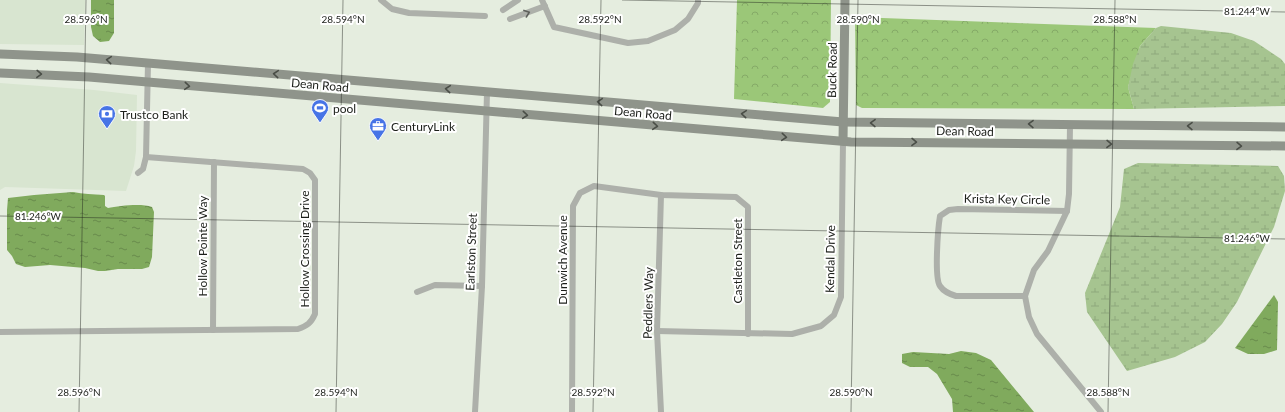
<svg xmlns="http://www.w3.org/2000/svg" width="1285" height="412" font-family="Lato,sans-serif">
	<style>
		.built { fill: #d8e5d0 }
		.forest { fill: url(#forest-crowns) }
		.wetland { fill: url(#wetland-marsh) }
		.water { fill: url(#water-ripples) }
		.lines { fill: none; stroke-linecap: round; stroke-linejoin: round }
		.street { stroke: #adb0aa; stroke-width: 6 }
		.secondary { stroke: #8f948b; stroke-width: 9 }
		.oneway { stroke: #5d605b }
		.oneway2 { stroke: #4a4e47 }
		.ticks { fill: none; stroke: #1c1f1a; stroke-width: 1; stroke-opacity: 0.45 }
		.labels { text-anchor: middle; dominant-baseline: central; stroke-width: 4; stroke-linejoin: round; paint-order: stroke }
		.street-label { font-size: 12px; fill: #1c1f1a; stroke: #fff }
		.poi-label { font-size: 12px; fill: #1c1f1a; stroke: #fff; text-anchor: start }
		.ticks-label { font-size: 10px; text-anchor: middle; fill: #1c1f1a; stroke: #fff; stroke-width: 4; stroke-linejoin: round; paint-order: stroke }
	</style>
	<defs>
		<pattern id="forest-crowns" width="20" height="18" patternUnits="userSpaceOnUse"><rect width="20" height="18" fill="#9bc778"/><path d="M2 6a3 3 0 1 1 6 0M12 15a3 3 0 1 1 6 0" fill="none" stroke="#85aa67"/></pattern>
		<pattern id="wetland-marsh" width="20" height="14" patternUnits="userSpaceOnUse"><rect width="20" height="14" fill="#a6c490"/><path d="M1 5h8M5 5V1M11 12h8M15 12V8" fill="none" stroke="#8ea87c"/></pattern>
		<pattern id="water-ripples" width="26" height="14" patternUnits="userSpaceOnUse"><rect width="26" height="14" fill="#80aa5d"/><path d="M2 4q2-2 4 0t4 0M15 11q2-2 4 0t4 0" fill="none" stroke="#688a4c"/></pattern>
	</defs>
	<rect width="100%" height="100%" fill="#e5eddf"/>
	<g class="built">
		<path d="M 0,0 L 85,0 L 84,45 L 0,44 Z"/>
		<path d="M 0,83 L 94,90 L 137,95 L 136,151 L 134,166 L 126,191 L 5,187 L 0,190 Z"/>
	</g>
	<g class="forest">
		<path d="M 737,0 L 831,0 L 830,102 L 823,108 L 734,99 Z"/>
		<path d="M 855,17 L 1156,28 L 1140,46 L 1128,87 L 1134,109 L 862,108 L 856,105 Z"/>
	</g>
	<g class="wetland">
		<path d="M 1161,26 L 1231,33 L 1254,41 L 1281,59 L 1285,64 L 1285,106 L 1134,109 L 1128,87 L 1133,64 L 1140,46 L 1156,28 Z"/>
		<path d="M 1138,163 L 1278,166 L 1284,176 L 1285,191 L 1274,227 L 1237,302 L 1222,324 L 1205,342 L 1175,357 L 1127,371 L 1087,312 L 1085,293 L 1120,207 L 1124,169 Z"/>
	</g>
	<g class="water">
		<path d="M 91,0 L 114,0 L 114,33 L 109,41 L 100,42 L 93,36 L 91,27 Z"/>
		<path d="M 73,192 C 83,194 93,194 104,195 L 105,196 L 105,206 L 108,208 C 119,206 141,203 152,207 L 154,212 L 152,257 L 149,267 L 142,269 L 118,269 L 105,271 L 98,271 L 85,268 L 50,265 L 25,267 L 16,264 L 12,256 L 7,250 L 7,210 L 8,198 L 34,195 Z"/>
		<path d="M 1274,295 L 1278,302 L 1277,350 L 1264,354 L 1248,354 L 1235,348 Z"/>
		<path d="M 961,351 L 976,353 L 991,360 L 1034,412 L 953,412 L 952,399 L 937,374 L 928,367 L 910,367 L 902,363 L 902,354 L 913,352 L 949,354 Z"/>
	</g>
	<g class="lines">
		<g class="street">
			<path d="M 381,0 L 392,9 L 409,13 L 485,16"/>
			<path d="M 542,0 L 554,27 L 628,43 L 648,41 L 675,30 L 688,19 L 698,3 L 698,0"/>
			<path d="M 503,10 L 518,0"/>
			<path d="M 510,19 L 545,6"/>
			<path d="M 1070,125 L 1069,194 L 1067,211 L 1048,251 L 1034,270 L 1025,296 L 1029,317 L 1037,334 L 1101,412"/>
			<path d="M 138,173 L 143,169 L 146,157 L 148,63"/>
			<path d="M 417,292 L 435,285 L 482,286"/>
			<path d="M 1025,296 L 956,296 C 949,294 944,292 940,286 C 934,278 938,228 940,216 L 949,210 L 958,209 L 1067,211"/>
			<path d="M 213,330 L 214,162"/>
			<path d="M 657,331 L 792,334 L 821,326 L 834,315 L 841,297 L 843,141"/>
			<path d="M 0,332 L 298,329 C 307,326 311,323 315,314 L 315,180 L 310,173 L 303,169 L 146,157"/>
			<path d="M 475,412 L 482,286 L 487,92"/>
			<path d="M 572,412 L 573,206 L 580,193 L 594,186 L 661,195 L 736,197 L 748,207 L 748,334"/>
			<path d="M 661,412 L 657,331 L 661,195"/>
		</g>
		<g class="secondary">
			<path d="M 0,54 L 77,57 L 843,122 L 1285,127"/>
			<path d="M 0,73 L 89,77 L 851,142 L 1285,146"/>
			<path d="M 843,141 L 845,0"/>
		</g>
	</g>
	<defs><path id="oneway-chevron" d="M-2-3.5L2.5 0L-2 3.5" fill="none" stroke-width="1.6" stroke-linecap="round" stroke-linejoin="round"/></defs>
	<use class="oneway" href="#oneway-chevron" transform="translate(527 13) rotate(-20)"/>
	<g class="oneway2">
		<use href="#oneway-chevron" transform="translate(109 60) rotate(-175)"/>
		<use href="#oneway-chevron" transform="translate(39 74) rotate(2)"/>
		<use href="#oneway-chevron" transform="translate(276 74) rotate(-175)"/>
		<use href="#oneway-chevron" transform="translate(187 86) rotate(5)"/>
		<use href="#oneway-chevron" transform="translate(448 89) rotate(-175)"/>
		<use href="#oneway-chevron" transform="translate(600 102) rotate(-175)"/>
		<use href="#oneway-chevron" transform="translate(744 114) rotate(-175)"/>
		<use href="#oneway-chevron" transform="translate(525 115) rotate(5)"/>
		<use href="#oneway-chevron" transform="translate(873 123) rotate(-179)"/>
		<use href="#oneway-chevron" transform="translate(1031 124) rotate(-179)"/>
		<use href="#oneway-chevron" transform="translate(655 126) rotate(5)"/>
		<use href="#oneway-chevron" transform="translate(1190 126) rotate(-179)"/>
		<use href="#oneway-chevron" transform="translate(784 137) rotate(5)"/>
		<use href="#oneway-chevron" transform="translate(914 142) rotate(1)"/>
		<use href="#oneway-chevron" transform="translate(1109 144) rotate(1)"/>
		<use href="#oneway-chevron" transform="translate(1239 146) rotate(1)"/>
	</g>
	<path class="ticks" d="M 622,0 L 1285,12M 0,216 L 1285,239M 79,412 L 86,0M 336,412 L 343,0M 593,412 L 601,0M 851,412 L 858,0M 1108,412 L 1115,0"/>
	<defs>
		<symbol id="stadium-pin" viewBox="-11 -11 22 30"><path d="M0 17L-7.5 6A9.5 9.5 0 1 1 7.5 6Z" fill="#4774e6" stroke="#fff"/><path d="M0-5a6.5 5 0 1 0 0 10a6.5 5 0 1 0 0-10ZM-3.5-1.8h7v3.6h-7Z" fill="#fff"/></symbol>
		<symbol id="bank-pin" viewBox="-11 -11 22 30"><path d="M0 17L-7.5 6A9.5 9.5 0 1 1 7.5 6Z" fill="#4774e6" stroke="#fff"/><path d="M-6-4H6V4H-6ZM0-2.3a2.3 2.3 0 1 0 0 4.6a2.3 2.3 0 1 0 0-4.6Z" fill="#fff"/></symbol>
		<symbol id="office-pin" viewBox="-11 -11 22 30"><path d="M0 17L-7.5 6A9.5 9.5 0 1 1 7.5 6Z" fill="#4774e6" stroke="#fff"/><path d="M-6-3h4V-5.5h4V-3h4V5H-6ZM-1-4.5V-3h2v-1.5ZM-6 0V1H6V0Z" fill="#fff"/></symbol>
	</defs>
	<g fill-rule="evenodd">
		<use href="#stadium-pin" x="310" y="98" width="20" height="27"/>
		<use href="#bank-pin" x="97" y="104" width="20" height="27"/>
		<use href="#office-pin" x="368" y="116" width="20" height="27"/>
	</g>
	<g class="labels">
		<g class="street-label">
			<text transform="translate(832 70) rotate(-89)">Buck Road</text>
			<text transform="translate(320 85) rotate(5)">Dean Road</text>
			<text transform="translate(643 113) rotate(5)">Dean Road</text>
			<text transform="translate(965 131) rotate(1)">Dean Road</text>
			<text transform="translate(1007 199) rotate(1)">Krista Key Circle</text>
			<text transform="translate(202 246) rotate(-90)">Hollow Pointe Way</text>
			<text transform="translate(304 249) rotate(-90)">Hollow Crossing Drive</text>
			<text transform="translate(471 252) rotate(-88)">Earlston Street</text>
			<text transform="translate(830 259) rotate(-89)">Kendal Drive</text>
			<text transform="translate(562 260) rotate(-90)">Dunwich Avenue</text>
			<text transform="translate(737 261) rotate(-90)">Castleton Street</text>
			<text transform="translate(648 303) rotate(-89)">Peddlers Way</text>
		</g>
		<g class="poi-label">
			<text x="333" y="108">pool</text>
			<text x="120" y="114">Trustco Bank</text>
			<text x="391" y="126">CenturyLink</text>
		</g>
	</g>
	<g class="ticks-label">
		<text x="1247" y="15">81.244°W</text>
		<text x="86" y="23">28.596°N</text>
		<text x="343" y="23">28.594°N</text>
		<text x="600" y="23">28.592°N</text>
		<text x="858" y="23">28.590°N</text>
		<text x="1115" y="23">28.588°N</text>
		<text x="38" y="220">81.246°W</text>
		<text x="1247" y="242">81.246°W</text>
		<text x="79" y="396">28.596°N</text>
		<text x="336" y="396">28.594°N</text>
		<text x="593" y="396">28.592°N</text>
		<text x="851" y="396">28.590°N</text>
		<text x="1108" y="396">28.588°N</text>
	</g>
</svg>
